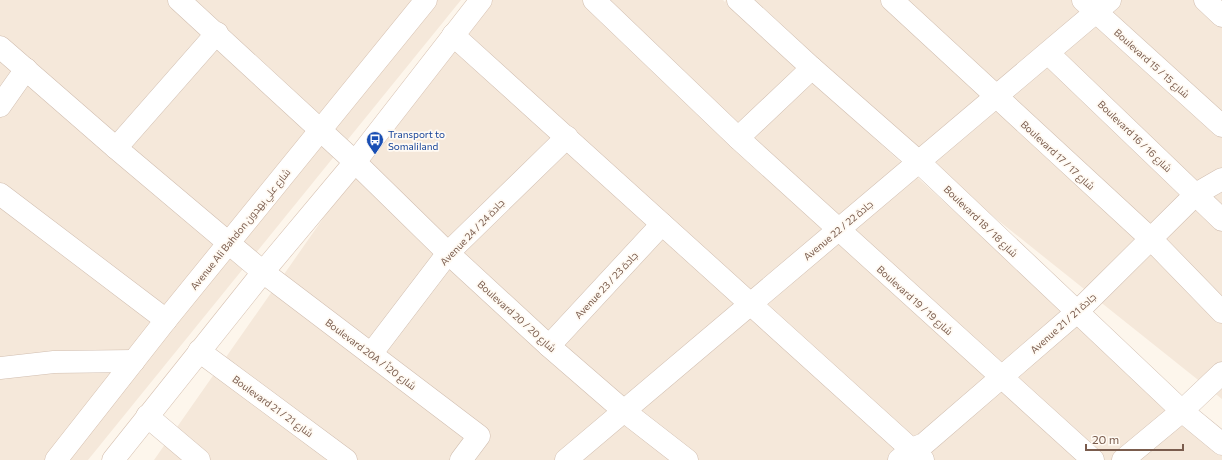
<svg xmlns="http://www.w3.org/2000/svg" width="1222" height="460" font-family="Commissioner,Cairo,sans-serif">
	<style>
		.residential { fill: #f5e8da }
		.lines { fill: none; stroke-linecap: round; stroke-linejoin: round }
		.street-casing { stroke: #d1beb0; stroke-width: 23 }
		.secondary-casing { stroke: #d6c0b0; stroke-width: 23 }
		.street { stroke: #fff; stroke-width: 22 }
		.secondary { stroke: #fff; stroke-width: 22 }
		.labels { text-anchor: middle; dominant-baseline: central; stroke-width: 3.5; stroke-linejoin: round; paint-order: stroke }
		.street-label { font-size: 10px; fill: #7a5c4d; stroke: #fffaf3 }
		.transit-label { font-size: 10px; fill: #164399; stroke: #fffaf3; text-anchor: start }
	</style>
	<rect width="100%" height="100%" fill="#fdf6ec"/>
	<g class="residential">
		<path d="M 0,0 L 461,0 L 88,460 L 0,460 Z"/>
		<path d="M 476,0 L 723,0 L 725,2 L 726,0 L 1222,0 L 1222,399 L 732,8 L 1222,456 L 1222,460 L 154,460 Z"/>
	</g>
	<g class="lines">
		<defs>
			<g id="street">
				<path d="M 179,0 L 355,162 L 448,253 L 549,346 L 624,411 L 687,460"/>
				<path d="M 594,0 L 738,138 L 1093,460"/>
				<path d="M 738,0 L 812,68 L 919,162 L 1182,411 L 1222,444"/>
				<path d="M 892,0 L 1151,239 L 1222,312"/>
				<path d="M 1083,0 L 1222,126"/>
				<path d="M 1205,0 L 1222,16"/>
				<path d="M 453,35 L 923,460"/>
				<path d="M 0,47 L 116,148 L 263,272 L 479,436 L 461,460"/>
				<path d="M 1048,53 L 1222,220"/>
				<path d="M 0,106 L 26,69"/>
				<path d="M 738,138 L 812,68"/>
				<path d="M 116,148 L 217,33"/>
				<path d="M 0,194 L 166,320"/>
				<path d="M 549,346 L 662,224"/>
				<path d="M 199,351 L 346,460"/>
				<path d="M 371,354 L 448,253 L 567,137"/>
				<path d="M 0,368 L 54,362 L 134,361"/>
				<path d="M 147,416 L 199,460"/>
				<path d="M 566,460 L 1110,0"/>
				<path d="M 899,460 L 912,449 L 924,444 L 1077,312 L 1196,194 L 1222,179"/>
				<path d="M 1123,460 L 1182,411 L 1222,373"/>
			</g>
			<g id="secondary">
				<path d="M 56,460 L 166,320 L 426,0"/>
				<path d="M 113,460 L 263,272 L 355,162 L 481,0"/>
			</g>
		</defs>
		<use href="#street" class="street-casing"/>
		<use href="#secondary" class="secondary-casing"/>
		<use href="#street" class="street"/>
		<use href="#secondary" class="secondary"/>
	</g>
	<defs>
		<symbol id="bus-pin" viewBox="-11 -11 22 30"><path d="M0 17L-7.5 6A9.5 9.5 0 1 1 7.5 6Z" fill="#1a4fb4" stroke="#fffaf3"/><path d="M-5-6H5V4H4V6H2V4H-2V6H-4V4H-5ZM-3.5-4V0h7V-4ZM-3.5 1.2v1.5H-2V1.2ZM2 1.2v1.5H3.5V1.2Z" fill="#fff"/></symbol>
	</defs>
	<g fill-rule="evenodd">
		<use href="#bus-pin" x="365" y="130" width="20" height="27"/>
	</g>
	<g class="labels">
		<g class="street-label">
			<text transform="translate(1152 63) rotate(42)">Boulevard 15 / شارع 15</text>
			<text transform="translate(1135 136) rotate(44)">Boulevard 16 / شارع 16</text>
			<text transform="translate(1058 155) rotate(43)">Boulevard 17 / شارع 17</text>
			<text transform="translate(981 221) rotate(44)">Boulevard 18 / شارع 18</text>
			<text transform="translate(240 229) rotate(-51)">Avenue Ali Bahdon شارع علي بهدون</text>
			<text transform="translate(838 230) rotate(-40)">Avenue 22 / جادة 22</text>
			<text transform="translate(472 232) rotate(-46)">Avenue 24 / جادة 24</text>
			<text transform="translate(606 285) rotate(-47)">Avenue 23 / جادة 23</text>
			<text transform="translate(915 300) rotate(42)">Boulevard 19 / شارع 19</text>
			<text transform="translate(517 316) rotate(42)">Boulevard 20 / شارع 20</text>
			<text transform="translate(1063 323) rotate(-42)">Avenue 21 / جادة 21</text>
			<text transform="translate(371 354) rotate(37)">Boulevard 20A / شارع 20أ</text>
			<text transform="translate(273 406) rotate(36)">Boulevard 21 / شارع 21</text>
		</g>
		<g class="transit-label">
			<text x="388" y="134">Transport to<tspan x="388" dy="12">Somaliland</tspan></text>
		</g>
	</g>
	<path d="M1086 444v6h97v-6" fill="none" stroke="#7a5c4d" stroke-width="2"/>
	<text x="1092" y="444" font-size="12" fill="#7a5c4d" stroke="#fffaf3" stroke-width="3" paint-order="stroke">20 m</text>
</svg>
